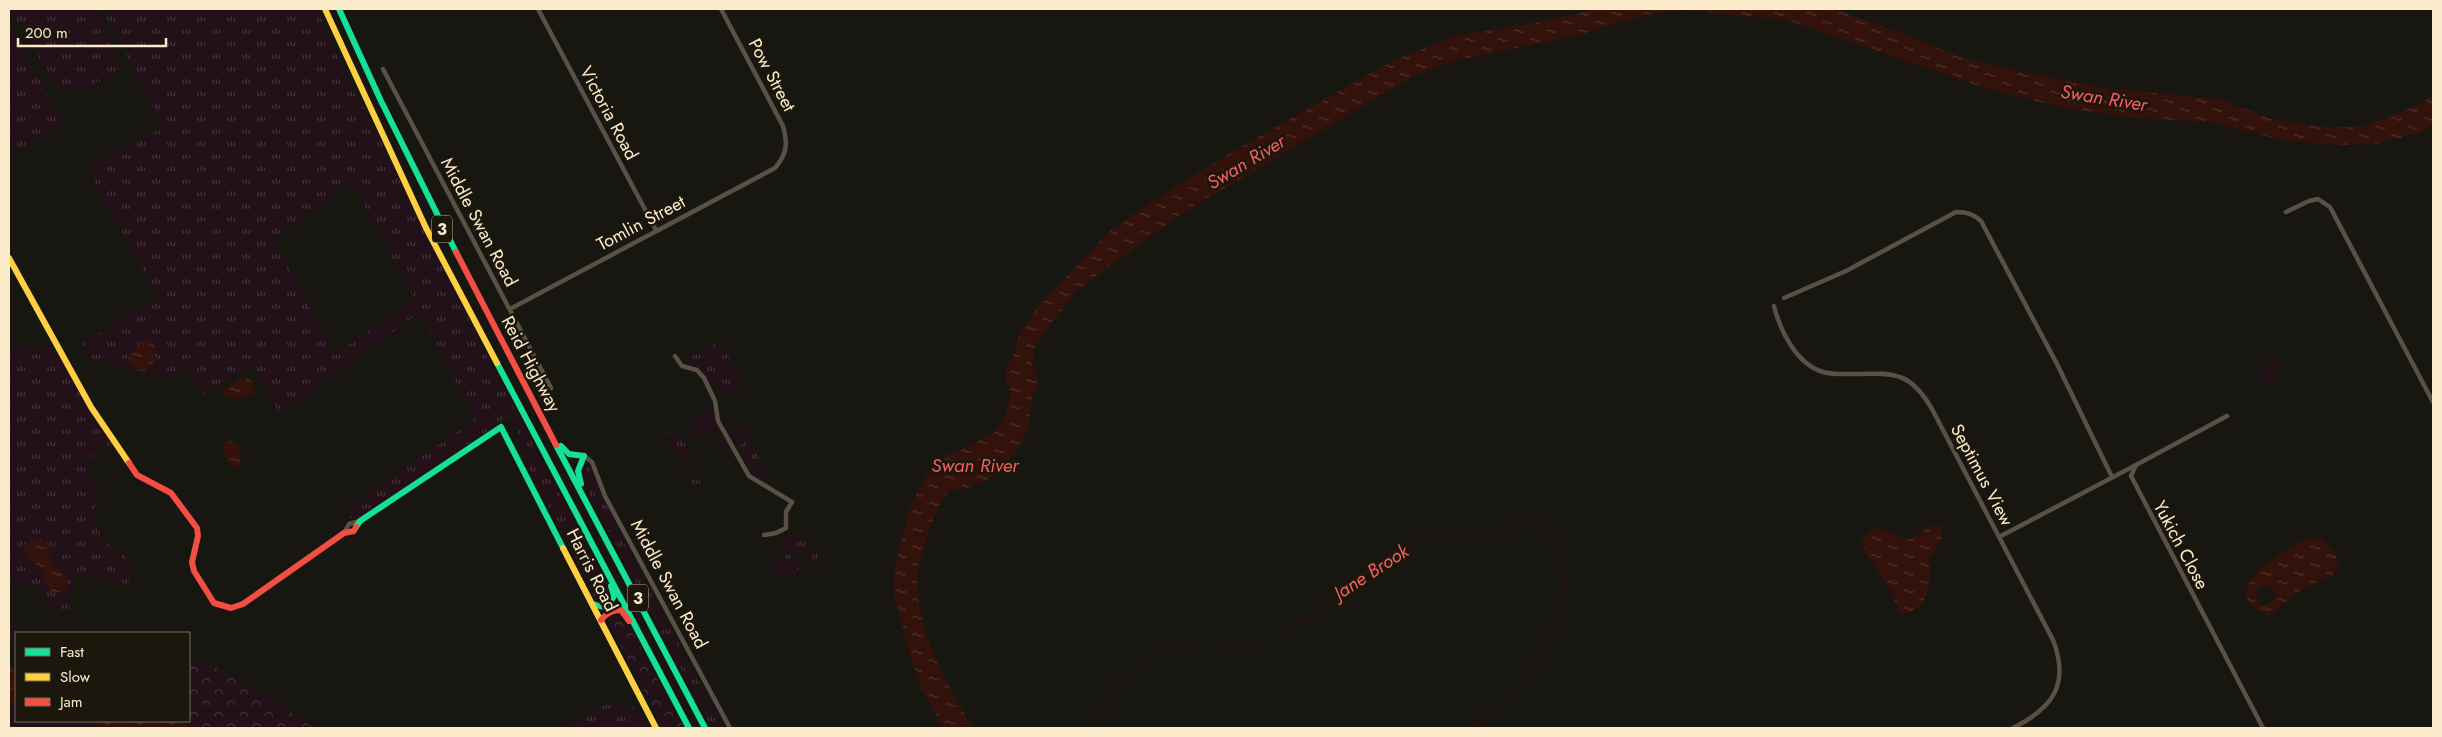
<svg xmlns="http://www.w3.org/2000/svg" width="2442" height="737" font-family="Jost,sans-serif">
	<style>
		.grass { fill: url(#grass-tufts); fill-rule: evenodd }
		.forest { fill: url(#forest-crowns) }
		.park { fill: #231119 }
		.water { fill: url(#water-ripples); fill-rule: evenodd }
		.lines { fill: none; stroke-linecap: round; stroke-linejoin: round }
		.stream { stroke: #33120b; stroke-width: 1 }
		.street { stroke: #595145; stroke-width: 4.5 }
		.fast { stroke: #16e098; stroke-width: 6 }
		.slow { stroke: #ffcf43; stroke-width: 6 }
		.jam { stroke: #f24e42; stroke-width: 6 }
		.labels { text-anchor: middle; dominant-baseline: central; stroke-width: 5; stroke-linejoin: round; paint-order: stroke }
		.shield { fill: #1b170c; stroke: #b8ab91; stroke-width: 1 }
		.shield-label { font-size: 16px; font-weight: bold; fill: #fcebca }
		.street-label { font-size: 18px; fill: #fcebca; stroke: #1b170c }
		.water-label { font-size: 19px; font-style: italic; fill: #f65e5e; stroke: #1b170c }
	</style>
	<defs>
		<pattern id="grass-tufts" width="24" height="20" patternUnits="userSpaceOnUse" patternTransform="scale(1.25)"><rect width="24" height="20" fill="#231119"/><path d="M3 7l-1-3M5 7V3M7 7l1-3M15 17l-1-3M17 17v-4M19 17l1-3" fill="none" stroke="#443439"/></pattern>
		<pattern id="forest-crowns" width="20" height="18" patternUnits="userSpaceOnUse" patternTransform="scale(1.25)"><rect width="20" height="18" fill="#231119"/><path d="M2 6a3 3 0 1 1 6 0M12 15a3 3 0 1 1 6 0" fill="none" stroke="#443439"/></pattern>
		<pattern id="water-ripples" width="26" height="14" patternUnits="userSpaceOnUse" patternTransform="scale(1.25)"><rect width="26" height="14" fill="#33120b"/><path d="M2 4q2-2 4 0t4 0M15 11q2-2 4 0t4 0" fill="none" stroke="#51352d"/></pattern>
	</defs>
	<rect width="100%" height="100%" fill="#181610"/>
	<g class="grass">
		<path d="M 11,9 L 95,9 L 123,70 L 76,92 L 72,87 L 59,91 L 51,80 Z"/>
		<path d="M 102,9 L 317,9 L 350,86 L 367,113 L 493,369 L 608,586 L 610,599 L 601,603 L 594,599 L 590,584 L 523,458 L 517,429 L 506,417 L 502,421 L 359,518 L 351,518 L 345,510 L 475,419 L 420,312 L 280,414 L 252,363 L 204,395 L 186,368 L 169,378 L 91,359 L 81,343 L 158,298 L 86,166 L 164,127 ZM 352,182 L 415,300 L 334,355 L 273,238 Z"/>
		<path d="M 9,20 L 64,125 L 9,156 Z"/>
		<path d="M 720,341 L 744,386 L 723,396 L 714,384 L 696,366 L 680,362 Z"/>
		<path d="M 9,345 L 55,348 L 112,444 L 87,461 L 84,466 L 100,496 L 92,515 C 95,525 105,543 114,549 C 126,557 126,556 135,569 L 128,584 L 77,575 L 71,590 L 69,612 C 50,611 46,601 39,586 L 9,582 Z"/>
		<path d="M 673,431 L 678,441 L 682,439 L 690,452 L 681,458 L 666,434 Z"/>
		<path d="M 719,434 L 729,452 L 715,446 Z"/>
		<path d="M 749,440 L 769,476 L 763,479 L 753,473 L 738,446 Z"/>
		<path d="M 693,454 L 692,459 L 687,457 L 684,461 L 695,479 L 702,483 L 695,487 L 680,460 Z"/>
		<path d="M 585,465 L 590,468 L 602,498 L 619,527 L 624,543 L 724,728 L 712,728 L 585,485 L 581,470 Z"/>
		<path d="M 798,534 L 802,535 L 807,545 L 799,555 L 777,544 L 788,536 Z"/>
		<path d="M 817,551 L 817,566 L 802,557 Z"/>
		<path d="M 787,553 L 802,563 L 795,575 L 787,574 L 783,571 L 777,575 L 773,564 L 773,556 L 784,561 Z"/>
		<path d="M 605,705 L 631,705 L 642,715 L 649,728 L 565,728 Z"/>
	</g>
	<g class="forest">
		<path d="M 615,614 L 625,618 L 679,720 L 686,728 L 663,728 L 609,623 L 611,617 Z"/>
		<path d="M 9,616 L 18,633 L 16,643 L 9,643 Z"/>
		<path d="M 204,660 L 263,694 L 314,728 L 190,728 L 177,721 L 189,721 L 189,663 Z"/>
	</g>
	<g class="park">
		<path d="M 2272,357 L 2282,364 L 2269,384 L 2258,377 Z"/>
		<path d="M 711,409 L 720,426 L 696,439 L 687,423 Z"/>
		<path d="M 740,423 L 749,440 L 738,446 L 729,429 Z"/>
		<path d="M 9,704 L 16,704 L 16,721 L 86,721 L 105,728 L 9,728 Z"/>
	</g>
	<g class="water">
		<path d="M 1597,9 L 1834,9 L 1896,31 L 1960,57 L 2018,71 L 2105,88 L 2220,99 L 2272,119 L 2319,127 L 2362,127 L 2421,104 L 2433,95 L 2433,124 L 2425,131 L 2376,144 L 2338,145 L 2282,140 L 2211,122 L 2138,118 L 2064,108 L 1985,88 L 1787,20 L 1682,10 L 1645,15 L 1574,36 L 1454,61 L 1416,75 L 1181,214 L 1076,291 L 1035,346 L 1032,364 L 1037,376 L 1038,387 L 1032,397 L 1028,429 L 1018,449 L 1000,470 L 985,481 L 964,489 L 950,490 C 936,509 932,520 926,542 C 924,550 919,559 918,567 C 913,626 944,680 973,728 L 944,728 L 922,691 L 910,655 L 893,590 L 895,567 L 908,514 L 919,487 L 932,469 L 940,458 L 973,444 L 994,432 L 1003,423 L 1011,393 L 1006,378 L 1006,369 L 1015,352 L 1019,335 L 1036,309 L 1109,232 L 1136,212 L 1233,151 L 1394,60 L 1458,35 L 1535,23 Z"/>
		<path d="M 146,339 L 152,341 L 155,347 L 152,354 L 157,358 L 149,369 L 137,369 L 130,362 L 129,355 Z"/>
		<path d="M 243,377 L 249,377 L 256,389 L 255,393 C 243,398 234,403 223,393 L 223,390 Z"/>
		<path d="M 229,440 C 241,444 245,460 236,469 L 231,468 C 226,459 222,451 225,442 Z"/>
		<path d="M 1937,525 L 1942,528 C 1944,538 1935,552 1928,559 C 1932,581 1929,614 1900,614 L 1888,585 L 1868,556 L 1861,543 L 1865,536 L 1879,527 L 1904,539 L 1912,539 L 1924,529 Z"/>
		<path d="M 2308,538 L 2324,540 L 2337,557 L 2340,568 L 2332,575 L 2293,595 L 2271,615 C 2260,613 2251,609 2247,598 C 2240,572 2290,548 2308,538 ZM 2263,586 L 2272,587 L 2275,591 C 2276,600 2271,605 2262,606 L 2256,597 L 2258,589 Z"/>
		<path d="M 40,539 L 50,546 C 44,572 87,577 60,592 C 47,595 43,579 42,569 C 33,560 26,559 23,546 L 29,541 Z"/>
		<path d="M 9,667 L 16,668 L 16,704 L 9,704 Z"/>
		<path d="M 86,721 L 177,721 L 190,728 L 105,728 Z"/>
	</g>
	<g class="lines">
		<path class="stream" d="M 1099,728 L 1107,693 L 1134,674 L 1158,651 L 1174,654 L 1240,653 L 1261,647 L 1283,625 L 1308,621 L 1328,599 L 1371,568 L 1411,545 L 1443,537 L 1468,542 L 1492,538 L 1520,522 L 1544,526 L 1557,543 L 1568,570 L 1563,612 L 1544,640 L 1534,672 L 1514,698 L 1470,728"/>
		<g class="street">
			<path d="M 538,9 L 656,230"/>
			<path d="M 383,69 L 551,388"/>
			<path d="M 2286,212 L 2309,201 L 2318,199 L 2330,207 L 2433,402"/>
			<path d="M 1784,298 L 1846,271 L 1956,212 C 1967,212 1973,214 1981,221 L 2057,364 L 2112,477"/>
			<path d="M 1774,306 C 1780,330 1796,364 1823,372 C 1834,375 1846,374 1858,374 C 1872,374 1887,372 1900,377 C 1915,382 1925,397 1932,409 L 2053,640 C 2070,684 2053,708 2013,728"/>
			<path d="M 510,309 L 775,168 C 787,154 788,144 783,126 L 721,9"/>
			<path d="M 675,356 L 682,366 L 697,370 L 704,378 L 715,401 L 718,421 L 749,476 L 792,502 L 786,512 L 786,528 L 776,533 L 764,535"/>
			<path d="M 2227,416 L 2136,465 L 2131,476 L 2263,728"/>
			<path d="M 584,456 L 592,462 L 605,496 L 730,728"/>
			<path d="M 344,533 L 349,524 L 360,521"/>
			<path d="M 1999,537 L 2136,465"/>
		</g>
		<g class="fast">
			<path d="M 339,9 L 381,101 L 456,252"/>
			<path d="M 497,363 L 689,728"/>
			<path d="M 556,445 L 705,728"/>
			<path d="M 561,446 L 569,454 L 584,456 L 578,471 L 581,484"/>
			<path d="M 356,527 L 360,521 L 501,427 L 563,548"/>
			<path d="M 593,604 L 603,607 L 609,604 L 614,596 L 611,586"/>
		</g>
		<g class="slow">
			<path d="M 325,9 L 426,228 L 497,363"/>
			<path d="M 9,258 L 91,407 L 129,463"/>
			<path d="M 563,548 L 656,728"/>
		</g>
		<g class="jam">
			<path d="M 456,252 L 556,445"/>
			<path d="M 129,463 L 137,475 L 171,493 L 197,528 L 198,536 L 192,562 L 194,571 L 214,603 L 231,608 L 243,604 L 344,533 L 354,531 L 356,527"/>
			<path d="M 601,620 C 607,613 612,610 621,610 L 629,621"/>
		</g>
	</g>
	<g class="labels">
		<g class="shield">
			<rect x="432" y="215.5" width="20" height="27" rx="4"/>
			<rect x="628" y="584.5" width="20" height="27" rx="4"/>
		</g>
		<g class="shield-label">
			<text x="442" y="229">3</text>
			<text x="638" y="598">3</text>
		</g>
		<g class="street-label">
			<text transform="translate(772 75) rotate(62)">Pow Street</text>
			<text transform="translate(609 113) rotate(62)">Victoria Road</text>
			<text transform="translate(479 222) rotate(62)">Middle Swan Road</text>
			<text transform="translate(641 223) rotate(-28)">Tomlin Street</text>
			<text transform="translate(531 364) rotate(62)">Reid Highway</text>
			<text transform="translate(1982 475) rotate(62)">Septimus View</text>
			<text transform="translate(2181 545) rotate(62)">Yukich Close</text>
			<text transform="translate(592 570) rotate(63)">Harris Road</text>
			<text transform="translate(669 584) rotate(62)">Middle Swan Road</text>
		</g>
		<g class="water-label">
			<text transform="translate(2104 98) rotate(9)">Swan River</text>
			<text transform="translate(1246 162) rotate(-31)">Swan River</text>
			<text x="975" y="465">Swan River</text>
			<text transform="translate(1371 572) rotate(-33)">Jane Brook</text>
		</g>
	</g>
	<rect width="2442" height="737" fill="none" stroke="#fcebca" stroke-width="20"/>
	<rect x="15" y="632" width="175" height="90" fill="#1b170c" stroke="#756c58"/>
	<rect x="25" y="648" width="25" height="8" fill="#16e098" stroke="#756c58"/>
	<text x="60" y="657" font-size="15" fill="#fcebca">Fast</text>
	<rect x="25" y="673" width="25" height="8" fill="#ffcf43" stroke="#756c58"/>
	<text x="60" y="682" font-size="15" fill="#fcebca">Slow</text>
	<rect x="25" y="698" width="25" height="8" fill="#f24e42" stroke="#756c58"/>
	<text x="60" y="707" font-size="15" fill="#fcebca">Jam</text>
	<path d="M18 38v8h148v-8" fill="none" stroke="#fcebca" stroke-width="2.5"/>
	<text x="25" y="38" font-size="15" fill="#fcebca" stroke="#1b170c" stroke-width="4" paint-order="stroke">200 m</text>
</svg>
